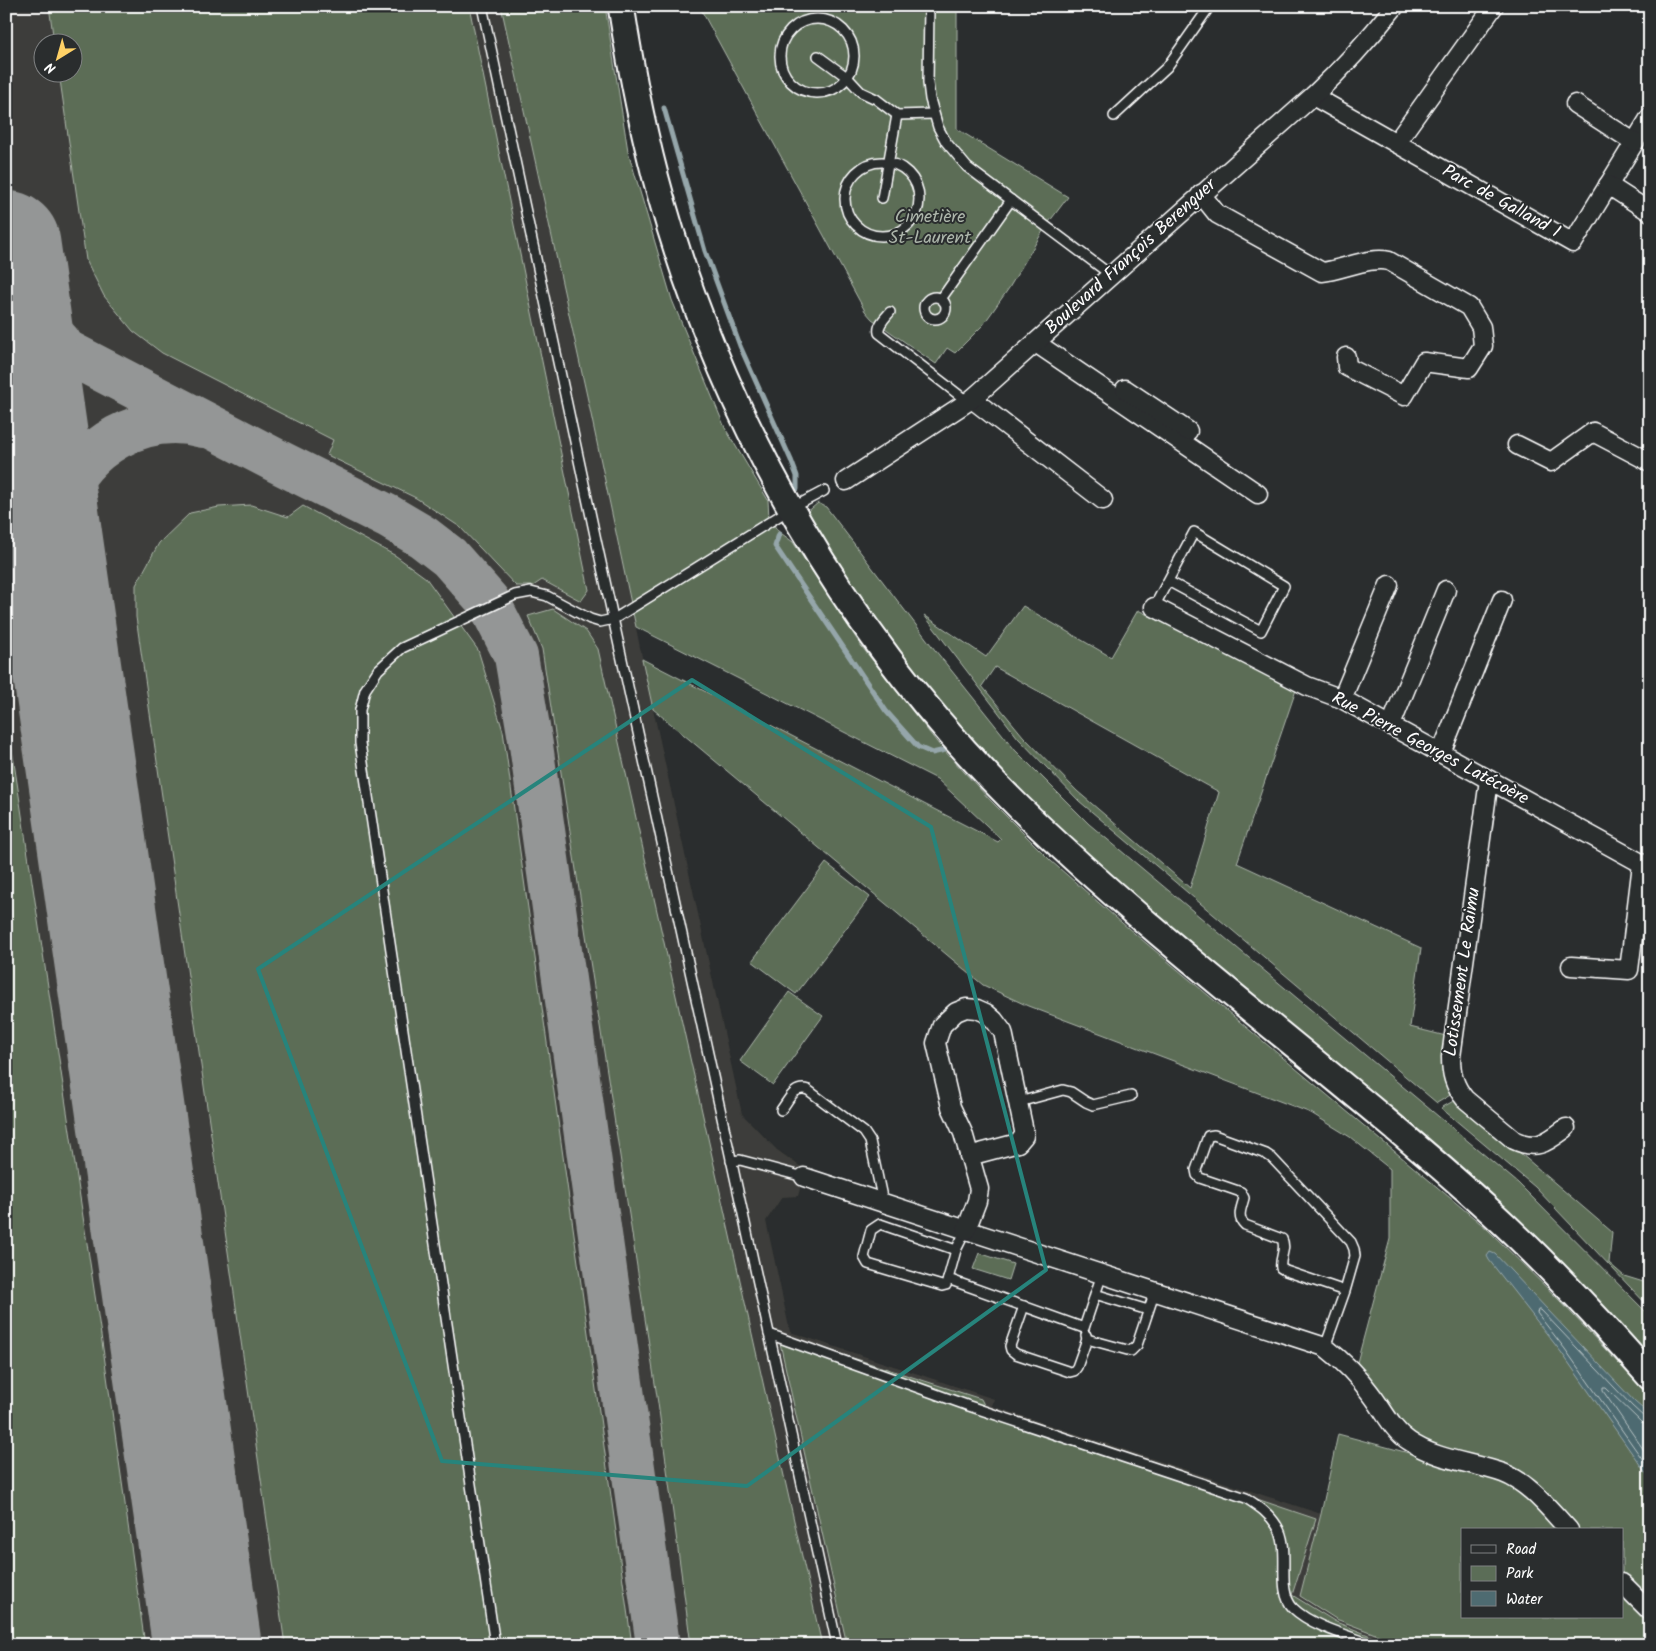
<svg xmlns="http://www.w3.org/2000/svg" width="1656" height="1651" font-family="Kalam,sans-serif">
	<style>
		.built { fill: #3e3e3a; fill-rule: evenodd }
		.green { fill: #5b6d57; stroke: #adb6ab; fill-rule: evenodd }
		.water { fill: #4e6b71; stroke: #95a6aa }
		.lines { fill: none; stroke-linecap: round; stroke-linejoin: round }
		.shore { stroke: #b8c4c6; stroke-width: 1 }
		.stream { stroke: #95a6aa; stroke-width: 5 }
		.taxiway { stroke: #949696; stroke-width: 44 }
		.runway { stroke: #949696; stroke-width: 109 }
		.lane-casing { stroke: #fff; stroke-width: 12 }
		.street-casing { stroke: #fff; stroke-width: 21 }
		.secondary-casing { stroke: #fff; stroke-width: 29 }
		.lane { stroke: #2a2d2e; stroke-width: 9 }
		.street { stroke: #2a2d2e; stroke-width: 18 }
		.secondary { stroke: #2a2d2e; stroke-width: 25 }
		.marked { fill: none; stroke: #27847c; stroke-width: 4; stroke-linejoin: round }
		.labels { text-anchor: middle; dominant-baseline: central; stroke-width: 4; stroke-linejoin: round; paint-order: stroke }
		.street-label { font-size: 18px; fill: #fff; stroke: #2a2d2e }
		.park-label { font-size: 18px; fill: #adb6ab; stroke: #2a2d2e }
	</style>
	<rect width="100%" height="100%" fill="#2a2d2e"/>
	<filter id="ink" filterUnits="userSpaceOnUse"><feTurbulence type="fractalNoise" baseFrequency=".02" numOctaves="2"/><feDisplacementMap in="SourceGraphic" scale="10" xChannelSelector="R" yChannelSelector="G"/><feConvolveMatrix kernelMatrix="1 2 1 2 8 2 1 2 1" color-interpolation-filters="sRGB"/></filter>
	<g filter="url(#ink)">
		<path class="built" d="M 6,6 L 501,6 L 589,405 L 653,709 L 742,1114 L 777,1150 L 805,1170 L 798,1196 L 782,1197 L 766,1221 L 790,1332 L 994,1399 L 992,1406 L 1321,1514 L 1300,1596 L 1336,1619 L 1404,1645 L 6,1645 ZM 42,42 L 72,42 L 72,72 L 42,72 Z"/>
		<g class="green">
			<path d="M 49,6 L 469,6 L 589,590 L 581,601 L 542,580 L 533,586 L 516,586 L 460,527 L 416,498 L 327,455 L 333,440 L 162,353 L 133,331 L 104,296 L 86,260 L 59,73 L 72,72 L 72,42 L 54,42 Z"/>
			<path d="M 501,6 L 605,6 L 628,151 L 672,300 L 725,428 L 768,500 L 769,518 L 778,531 L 793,542 L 862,647 L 940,746 L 991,801 L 1051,861 L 1122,923 L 1486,1228 L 1561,1302 L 1650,1397 L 1650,1603 L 1622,1575 L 1622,1530 L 1578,1530 L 1532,1482 L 1438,1449 L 1413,1436 L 1356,1366 L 1390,1239 L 1390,1169 L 1350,1137 L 1311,1113 L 1028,1006 L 983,985 L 653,709 L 642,659 L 998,842 L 1001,839 L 937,779 L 636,627 L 589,405 Z"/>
			<path d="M 699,6 L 957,6 L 957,129 L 1068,197 L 1046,226 L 1009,288 L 983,325 L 955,353 L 947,348 L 936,364 L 872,319 L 865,311 Z"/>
			<path d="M 818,503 L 826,507 L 935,650 L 1015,750 L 1089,824 L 1518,1183 L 1650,1316 L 1650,1359 L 1452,1163 L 1098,865 L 1038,810 L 971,741 L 924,684 L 860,599 L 806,513 Z"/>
			<path d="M 251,505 L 288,517 L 303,506 L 396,556 L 426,578 L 478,650 L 503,731 L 632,1645 L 285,1645 L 136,617 L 136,585 L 159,543 L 190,513 L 219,507 Z"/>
			<path d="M 1023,606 L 1111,657 L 1138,610 L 1296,690 L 1237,863 L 1421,948 L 1410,1027 L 1450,1037 L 1452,1094 L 1437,1103 L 1079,801 L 1018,738 L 924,615 L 986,657 ZM 995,667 L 1219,792 L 1190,888 L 1077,791 L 1023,736 L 982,686 Z"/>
			<path d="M 553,609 L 586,631 L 598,649 L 822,1645 L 691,1645 L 658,1403 L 542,649 L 528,616 Z"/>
			<path d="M 6,710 L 104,1355 L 145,1645 L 6,1645 Z"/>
			<path d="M 826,863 L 870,897 L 796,994 L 752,961 Z"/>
			<path d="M 789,992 L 823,1016 L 773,1085 L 740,1061 Z"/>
			<path d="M 1457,1099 L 1612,1232 L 1609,1263 L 1624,1276 L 1650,1284 L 1650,1308 L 1535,1187 L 1441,1108 Z"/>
			<path d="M 979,1253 L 1013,1264 L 1008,1280 L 973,1269 Z"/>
			<path d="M 778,1334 L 981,1399 L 985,1407 L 1316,1519 L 1292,1595 L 1336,1622 L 1393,1645 L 847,1645 Z"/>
			<path d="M 1338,1434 L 1498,1477 L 1521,1492 L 1558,1530 L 1462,1530 L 1462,1617 L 1622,1617 L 1622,1594 L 1650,1621 L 1650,1645 L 1404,1645 L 1336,1619 L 1300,1596 L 1321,1514 Z"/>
		</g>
		<path class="water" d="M 1490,1252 L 1495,1254 L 1635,1402 L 1650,1415 L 1650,1479 L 1561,1352 L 1489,1260 L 1487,1256 Z"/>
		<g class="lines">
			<g class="shore">
				<path d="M 1650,1419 L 1645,1418 L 1632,1406 L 1541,1310 L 1538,1310 L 1537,1313 L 1565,1349 L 1650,1470"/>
				<path d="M 1650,1425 L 1641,1422 L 1606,1388 L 1603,1388 L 1603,1391 L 1650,1459"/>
			</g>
			<g class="stream">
				<path d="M 664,108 L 705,251 L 740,346 L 791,460 L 797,476 L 797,489"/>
				<path d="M 779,534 L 775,546 L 886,711 L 918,747 L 932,753 L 945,750"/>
			</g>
			<g class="taxiway">
				<path d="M 8,254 C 18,290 34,315 60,343"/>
				<path d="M 6,320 L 279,462 L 389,517 L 423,537 L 449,557 L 488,601 L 516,656 L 531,745 L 658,1645"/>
				<path d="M 6,358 L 24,396 L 32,426"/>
				<path d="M 51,559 C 52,539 53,521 60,503 C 81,446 144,410 203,426"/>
			</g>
			<path class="runway" d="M 6,245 L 207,1645"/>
			<defs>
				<g id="lane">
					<path d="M 482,6 L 596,540 L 837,1645"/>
					<path d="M 929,6 L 928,83 L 930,99 L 938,127 L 946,142 L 967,167 L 1111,275"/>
					<circle cx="817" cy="56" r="37"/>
					<path d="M 818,56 L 848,78 L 861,92 L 876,99 L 897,115 L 933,114"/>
					<path d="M 1114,116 L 1167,67 L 1210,6"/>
					<circle cx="882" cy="199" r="37"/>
					<path d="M 882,198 L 897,115"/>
					<circle cx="935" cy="308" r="11"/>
					<path d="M 941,299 L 1011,200"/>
					<path d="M 890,312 C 885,318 877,325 879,333 L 968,402"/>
					<path d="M 1154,607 L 1194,532 L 1284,586 L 1261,631 L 1168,581"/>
					<path d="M 1019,1102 L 1063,1090 L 1071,1092 L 1086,1102 L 1093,1105 L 1131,1096"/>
					<path d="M 781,1110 C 789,1100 794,1085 808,1090 L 864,1132 L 870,1141 L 883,1202"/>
					<path d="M 731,1161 L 740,1160 L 804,1177"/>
					<path d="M 966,1230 L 956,1250 L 948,1279 L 1084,1328 L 1102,1274"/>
					<path d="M 948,1279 L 946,1285 L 942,1286 L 868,1264 L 864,1257 L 871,1230 L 880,1224 L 956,1250"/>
					<path d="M 1095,1294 L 1148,1310"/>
					<path d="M 1024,1306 L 1010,1346 L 1011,1350 L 1016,1354 L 1070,1372 L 1074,1371 L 1077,1367 L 1087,1339"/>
					<path d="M 769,1334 L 969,1406 L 1246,1498 C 1258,1506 1269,1513 1277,1526 C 1292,1549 1275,1589 1293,1608 C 1311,1626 1349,1636 1374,1645"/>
					<path d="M 1086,1335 L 1087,1339 L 1131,1351 L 1137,1345 L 1155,1291"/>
					<path d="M 1325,1347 L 1345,1291 L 1355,1256 L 1354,1249 L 1351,1242 L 1272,1158 L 1266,1154 L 1214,1135 L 1208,1136 L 1196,1170 L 1197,1175 L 1200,1178 L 1241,1192 L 1244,1198 C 1242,1207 1236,1217 1245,1225 L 1282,1239 C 1287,1249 1279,1258 1281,1268 L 1286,1271 L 1345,1291"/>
					<path d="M 495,1645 L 360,743 L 360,710 L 365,690 L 378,670 L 402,648 L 515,595 L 531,592 L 547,596 L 590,619 L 600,622 L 614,619 L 792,508 L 824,491"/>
				</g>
				<g id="street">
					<path d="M 1313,96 L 1573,243 L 1650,117"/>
					<path d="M 1575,104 L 1634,142"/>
					<path d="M 1396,143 L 1494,6"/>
					<path d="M 1608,185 L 1650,212"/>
					<path d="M 1201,194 L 1217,214 L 1322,272 C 1343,270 1370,256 1389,261 L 1469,307 L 1481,327 L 1483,346 L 1469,368 L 1424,362 L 1404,396 L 1347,367 L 1346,357"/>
					<path d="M 1036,343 L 1258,494"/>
					<path d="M 1125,389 L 1188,431"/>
					<path d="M 972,399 L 1103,500"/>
					<path d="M 1517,445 L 1551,462 L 1593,432 L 1650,462"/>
					<path d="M 846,481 L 972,399 L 1313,96 C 1343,68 1369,39 1395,6"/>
					<path d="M 1154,607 L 1307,686 L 1342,699 L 1650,868"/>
					<path d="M 1342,699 L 1389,585"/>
					<path d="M 1391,725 L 1446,590"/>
					<path d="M 1441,753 L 1502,600"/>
					<path d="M 1489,780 L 1451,1057 C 1451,1073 1454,1086 1465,1099 L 1514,1140 C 1537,1151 1547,1142 1566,1128"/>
					<path d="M 1571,966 L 1629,970 L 1642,864"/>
					<path d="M 804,1177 L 1325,1347 C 1343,1361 1358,1376 1371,1394 C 1383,1409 1392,1430 1409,1441 C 1436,1460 1472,1462 1503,1473 C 1530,1483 1550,1510 1569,1530"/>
					<path d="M 966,1230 L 977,1201 L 979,1189 L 963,1133 L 951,1107 L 936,1043 L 942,1025 L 956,1012 L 966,1008 L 977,1009 L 986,1013 L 994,1020 L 1003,1032 L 1024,1131 L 1024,1136 L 1018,1143 L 969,1156"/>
					<path d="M 1622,1583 L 1650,1611"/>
				</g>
				<path id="secondary" d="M 621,6 C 631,70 643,134 661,197 C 725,426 850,641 1020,808 C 1168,952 1337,1072 1490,1211 C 1547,1263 1599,1319 1650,1377"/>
			</defs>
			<use href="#lane" class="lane-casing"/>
			<use href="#street" class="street-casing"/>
			<use href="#secondary" class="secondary-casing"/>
			<use href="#lane" class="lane"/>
			<use href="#street" class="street"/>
			<use href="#secondary" class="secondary"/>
		</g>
	</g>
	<path class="marked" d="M 692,680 L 931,827 L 1046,1270 L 747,1486 L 442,1461 L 258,969 Z"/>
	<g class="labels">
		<g class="street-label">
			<text transform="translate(1501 202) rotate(29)">Parc de Galland 1</text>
			<text transform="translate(1131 257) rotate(-42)">Boulevard François Berenguer</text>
			<text transform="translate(1430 749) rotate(28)">Rue Pierre Georges Latécoère</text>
			<text transform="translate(1463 972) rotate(-82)">Lotissement Le Raimu</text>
		</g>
		<g class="park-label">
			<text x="930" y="217">Cimetière<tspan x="930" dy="21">St-Laurent</tspan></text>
		</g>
	</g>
	<rect width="1656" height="1651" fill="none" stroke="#2a2d2e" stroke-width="25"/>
	<rect x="12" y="12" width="1631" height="1626" fill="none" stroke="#fff" stroke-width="2" filter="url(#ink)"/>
	<rect x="1461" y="1528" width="162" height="90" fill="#2a2d2e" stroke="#7f8182"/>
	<rect x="1471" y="1545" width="25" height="8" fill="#2a2d2e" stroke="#7f8182"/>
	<text x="1506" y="1554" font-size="15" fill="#ffffff">Road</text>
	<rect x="1471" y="1566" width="25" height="15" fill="#5b6d57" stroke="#7f8182"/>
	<text x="1506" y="1578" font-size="15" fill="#ffffff">Park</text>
	<rect x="1471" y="1591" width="25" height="15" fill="#4e6b71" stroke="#7f8182"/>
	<text x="1506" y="1604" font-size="15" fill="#ffffff">Water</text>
	<g transform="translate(58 58) rotate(217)"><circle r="24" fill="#2a2d2e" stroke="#7f8182"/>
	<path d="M0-4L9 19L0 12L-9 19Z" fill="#ffd166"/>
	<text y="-8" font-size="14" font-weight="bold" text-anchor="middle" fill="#ffffff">N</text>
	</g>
</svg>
